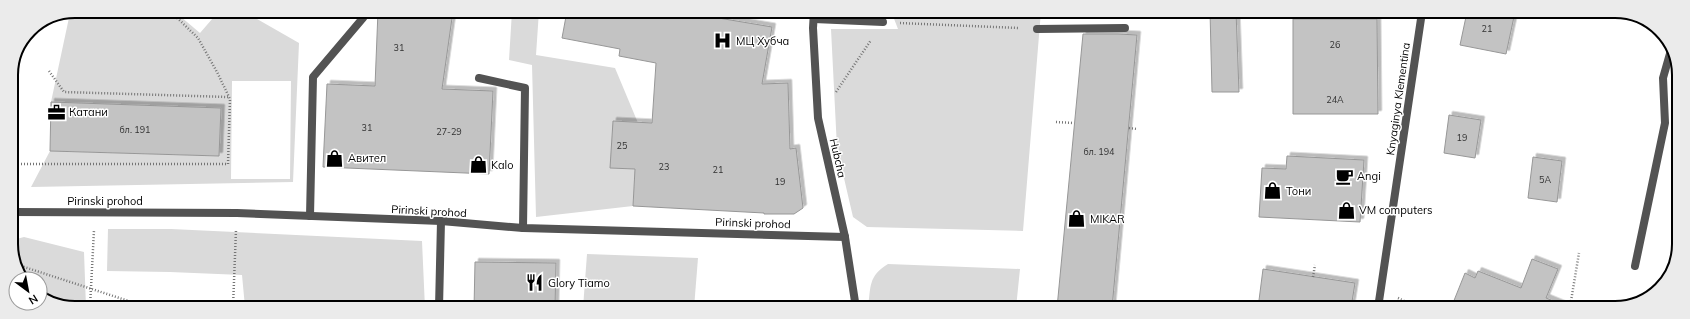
<svg xmlns="http://www.w3.org/2000/svg" width="1690" height="319" font-family="Mulish,sans-serif">
	<style>
		.green { fill: #dadada; fill-rule: evenodd }
		.building { fill: #c3c3c3; stroke: #979797; filter: url(#shadow) }
		.lines { fill: none; stroke-linecap: round; stroke-linejoin: round }
		.path { stroke: #757575; stroke-width: 2.5; stroke-dasharray: 1 2; stroke-linecap: butt }
		.service { stroke: #535353; stroke-width: 8 }
		.minor { stroke: #535353; stroke-width: 8 }
		.labels { text-anchor: middle; dominant-baseline: central; stroke-width: 3; stroke-linejoin: round; paint-order: stroke }
		.number-label { font-size: 9px; fill: #313131 }
		.poi-label { font-size: 11px; fill: #000; stroke: #fff; text-anchor: start }
		.street-label { font-size: 11px; fill: #000; stroke: #fff }
		.rim { fill: none; stroke: #000; stroke-width: 2 }
	</style>
	<defs>
		<filter id="shadow"><feDropShadow dx="3.5" dy="-3.5" stdDeviation="0" flood-color="#0004"/></filter>
	</defs>
	<rect width="100%" height="100%" fill="#fff"/>
	<g class="green">
		<path d="M 75,11 L 174,11 L 200,33 L 219,11 L 243,11 L 299,43 L 293,182 L 31,187 L 50,151 L 219,156 L 221,108 L 51,102 L 70,13 ZM 232,81 L 291,81 L 290,179 L 231,179 Z"/>
		<path d="M 512,11 L 539,11 L 536,55 L 615,68 L 638,123 L 633,206 L 536,217 L 532,65 L 509,60 Z"/>
		<path d="M 891,11 L 1041,11 L 1023,231 L 867,227 L 853,217 L 837,148 L 831,29 L 898,29 Z"/>
		<path d="M 108,229 L 171,229 L 422,241 L 425,308 L 245,307 L 242,275 L 170,272 L 107,271 Z"/>
		<path d="M 24,237 L 84,252 L 86,307 L 66,307 L 40,295 L 40,279 L 24,279 L 13,261 L 13,240 Z"/>
		<path d="M 587,254 L 698,258 L 694,308 L 583,308 Z"/>
		<path d="M 888,264 L 1020,269 L 1016,308 L 868,308 C 871,287 868,276 888,264 Z"/>
	</g>
	<g class="building">
		<path d="M 378,11 L 453,11 L 442,89 L 493,91 L 489,174 L 323,167 L 327,84 L 375,86 Z"/>
		<path d="M 567,11 L 677,11 L 772,27 L 762,84 L 788,83 L 790,149 L 796,148 L 803,208 L 794,214 L 764,214 L 764,213 L 633,206 L 635,169 L 610,168 L 613,121 L 652,123 L 656,63 L 619,56 L 620,49 L 562,38 Z"/>
		<path d="M 1210,11 L 1236,11 L 1239,92 L 1212,92 Z"/>
		<path d="M 1467,12 L 1515,12 L 1506,54 L 1460,45 Z"/>
		<path d="M 1293,19 L 1377,19 L 1378,114 L 1293,114 Z"/>
		<path d="M 1083,34 L 1118,34 L 1137,35 L 1112,308 L 1057,308 Z"/>
		<path d="M 51,102 L 221,108 L 219,156 L 50,151 Z"/>
		<path d="M 1449,115 L 1481,120 L 1475,158 L 1444,153 Z"/>
		<path d="M 1287,156 L 1364,160 L 1360,222 L 1259,217 L 1262,168 L 1286,169 Z"/>
		<path d="M 1533,157 L 1562,161 L 1557,202 L 1528,198 Z"/>
		<path d="M 1532,259 L 1558,269 L 1546,298 L 1568,307 L 1567,308 L 1451,308 L 1465,273 L 1475,278 L 1478,271 L 1521,288 Z"/>
		<path d="M 475,262 L 556,263 L 555,308 L 474,308 Z"/>
		<path d="M 1263,269 L 1355,283 L 1351,308 L 1258,308 Z"/>
	</g>
	<g class="lines">
		<g class="path">
			<path d="M 900,23 L 1019,28"/>
			<path d="M 49,71 L 64,92 L 228,97"/>
			<path d="M 836,92 L 871,40"/>
			<path d="M 1056,122 L 1074,123"/>
			<path d="M 1129,128 L 1137,129"/>
			<path d="M 12,164 L 228,164 L 230,99 L 217,72 L 198,38 L 170,11"/>
			<path d="M 15,264 L 147,307"/>
			<path d="M 1313,277 L 1315,265"/>
			<path d="M 1398,298 L 1419,308"/>
			<path d="M 1571,301 L 1579,253"/>
			<path d="M 90,307 L 94,230"/>
			<path d="M 233,307 L 236,230"/>
		</g>
		<g class="service">
			<path d="M 814,19 L 883,22"/>
			<path d="M 1037,29 L 1125,28"/>
			<path d="M 479,78 L 525,88 L 523,228"/>
			<path d="M 310,216 L 313,77 L 363,18"/>
			<path d="M 1635,266 L 1665,123 L 1663,78 L 1671,50"/>
			<path d="M 439,308 L 441,221"/>
		</g>
		<g class="minor">
			<path d="M 814,11 L 813,28 L 818,118 L 845,237 L 856,308"/>
			<path d="M 13,212 L 237,213 L 441,221 L 523,228 L 845,237"/>
			<path d="M 1378,308 L 1422,12"/>
		</g>
	</g>
	<defs>
		<symbol id="hospital-bare" viewBox="-9 -9 18 18"><path d="M-5-5h3v3.5h4V-5h3V5h-3V1.5h-4V5h-3Z" fill="#000" stroke="#fff" stroke-width="2.5" paint-order="stroke"/></symbol>
		<symbol id="office-bare" viewBox="-9 -9 18 18"><path d="M-6-3h4V-5.5h4V-3h4V5H-6ZM-1-4.5V-3h2v-1.5ZM-6 0V1H6V0Z" fill="#000" stroke="#fff" stroke-width="2.5" paint-order="stroke"/></symbol>
		<symbol id="shop-bare" viewBox="-9 -9 18 18"><path d="M-5-2.5h2.3a2.7 3.5 0 0 1 5.4 0H5L5.5 6h-11ZM-1.5-2.5h3a1.5 2.3 0 0 0-3 0Z" fill="#000" stroke="#fff" stroke-width="2.5" paint-order="stroke"/></symbol>
		<symbol id="cafe-bare" viewBox="-9 -9 18 18"><path d="M-5.5-4.5H6V0H3Q3 3.5 0 3.5H-2.5Q-5.5 3.5-5.5 0ZM3-3.2v2h1.7v-2ZM-6 4.5H4V6H-6Z" fill="#000" stroke="#fff" stroke-width="2.5" paint-order="stroke"/></symbol>
		<symbol id="restaurant-bare" viewBox="-9 -9 18 18"><path d="M-5-6h1v4h1v-4h1v4h1v-4h1v5L-1.5 .5V6h-2V.5L-5-1ZM5-6V6H3V1.5H1.5Q1.5-4 5-6Z" fill="#000" stroke="#fff" stroke-width="2.5" paint-order="stroke"/></symbol>
	</defs>
	<g fill-rule="evenodd">
		<use href="#hospital-bare" x="710" y="28" width="25" height="25"/>
		<use href="#office-bare" x="44" y="100" width="25" height="25"/>
		<use href="#shop-bare" x="322" y="146" width="25" height="25"/>
		<use href="#shop-bare" x="466" y="152" width="25" height="25"/>
		<use href="#cafe-bare" x="1332" y="164" width="25" height="25"/>
		<use href="#shop-bare" x="1260" y="178" width="25" height="25"/>
		<use href="#shop-bare" x="1334" y="198" width="25" height="25"/>
		<use href="#shop-bare" x="1064" y="206" width="25" height="25"/>
		<use href="#restaurant-bare" x="522" y="270" width="25" height="25"/>
	</g>
	<g class="labels">
		<g class="number-label">
			<text x="1487" y="28">21</text>
			<text x="1335" y="44">26</text>
			<text x="399" y="47">31</text>
			<text x="1335" y="99">24А</text>
			<text x="367" y="127">31</text>
			<text x="135" y="129">бл. 191</text>
			<text x="449" y="131">27-29</text>
			<text x="1462" y="137">19</text>
			<text x="622" y="145">25</text>
			<text x="1099" y="151">бл. 194</text>
			<text x="664" y="166">23</text>
			<text x="718" y="169">21</text>
			<text x="1545" y="179">5А</text>
			<text x="780" y="181">19</text>
		</g>
		<g class="poi-label">
			<text x="736" y="41">МЦ Хубча</text>
			<text x="69" y="112">Катани</text>
			<text x="348" y="158">Авител</text>
			<text x="491" y="165">Kalo</text>
			<text x="1357" y="176">Angi</text>
			<text x="1286" y="191">Тони</text>
			<text x="1359" y="210">VM computers</text>
			<text x="1090" y="219">MIKAR</text>
			<text x="548" y="283">Glory Tiamo</text>
		</g>
		<g class="street-label">
			<text transform="translate(1398 99) rotate(-82)">Knyaginya Klementina</text>
			<text transform="translate(838 158) rotate(77)">Hubcha</text>
			<text x="105" y="201">Pirinski prohod</text>
			<text transform="translate(429 211) rotate(3)">Pirinski prohod</text>
			<text transform="translate(753 223) rotate(2)">Pirinski prohod</text>
		</g>
	</g>
	<path d="M0 0H1690V319H0ZM75 18H1615A57 57 0 0 1 1672 75V244A57 57 0 0 1 1615 301H75A57 57 0 0 1 18 244V75A57 57 0 0 1 75 18Z" fill="#ebebeb" fill-rule="evenodd"/>
	<path class="rim" d="M75 18H1615A57 57 0 0 1 1672 75V244A57 57 0 0 1 1615 301H75A57 57 0 0 1 18 244V75A57 57 0 0 1 75 18Z"/>
	<g transform="translate(28 291) rotate(148)"><circle r="19" fill="#ffffff" stroke="#999999"/>
	<path d="M0-3L7 15L0 10L-7 15Z" fill="#000000"/>
	<text y="-6" font-size="11" font-weight="bold" text-anchor="middle" fill="#000000">N</text>
	</g>
</svg>
